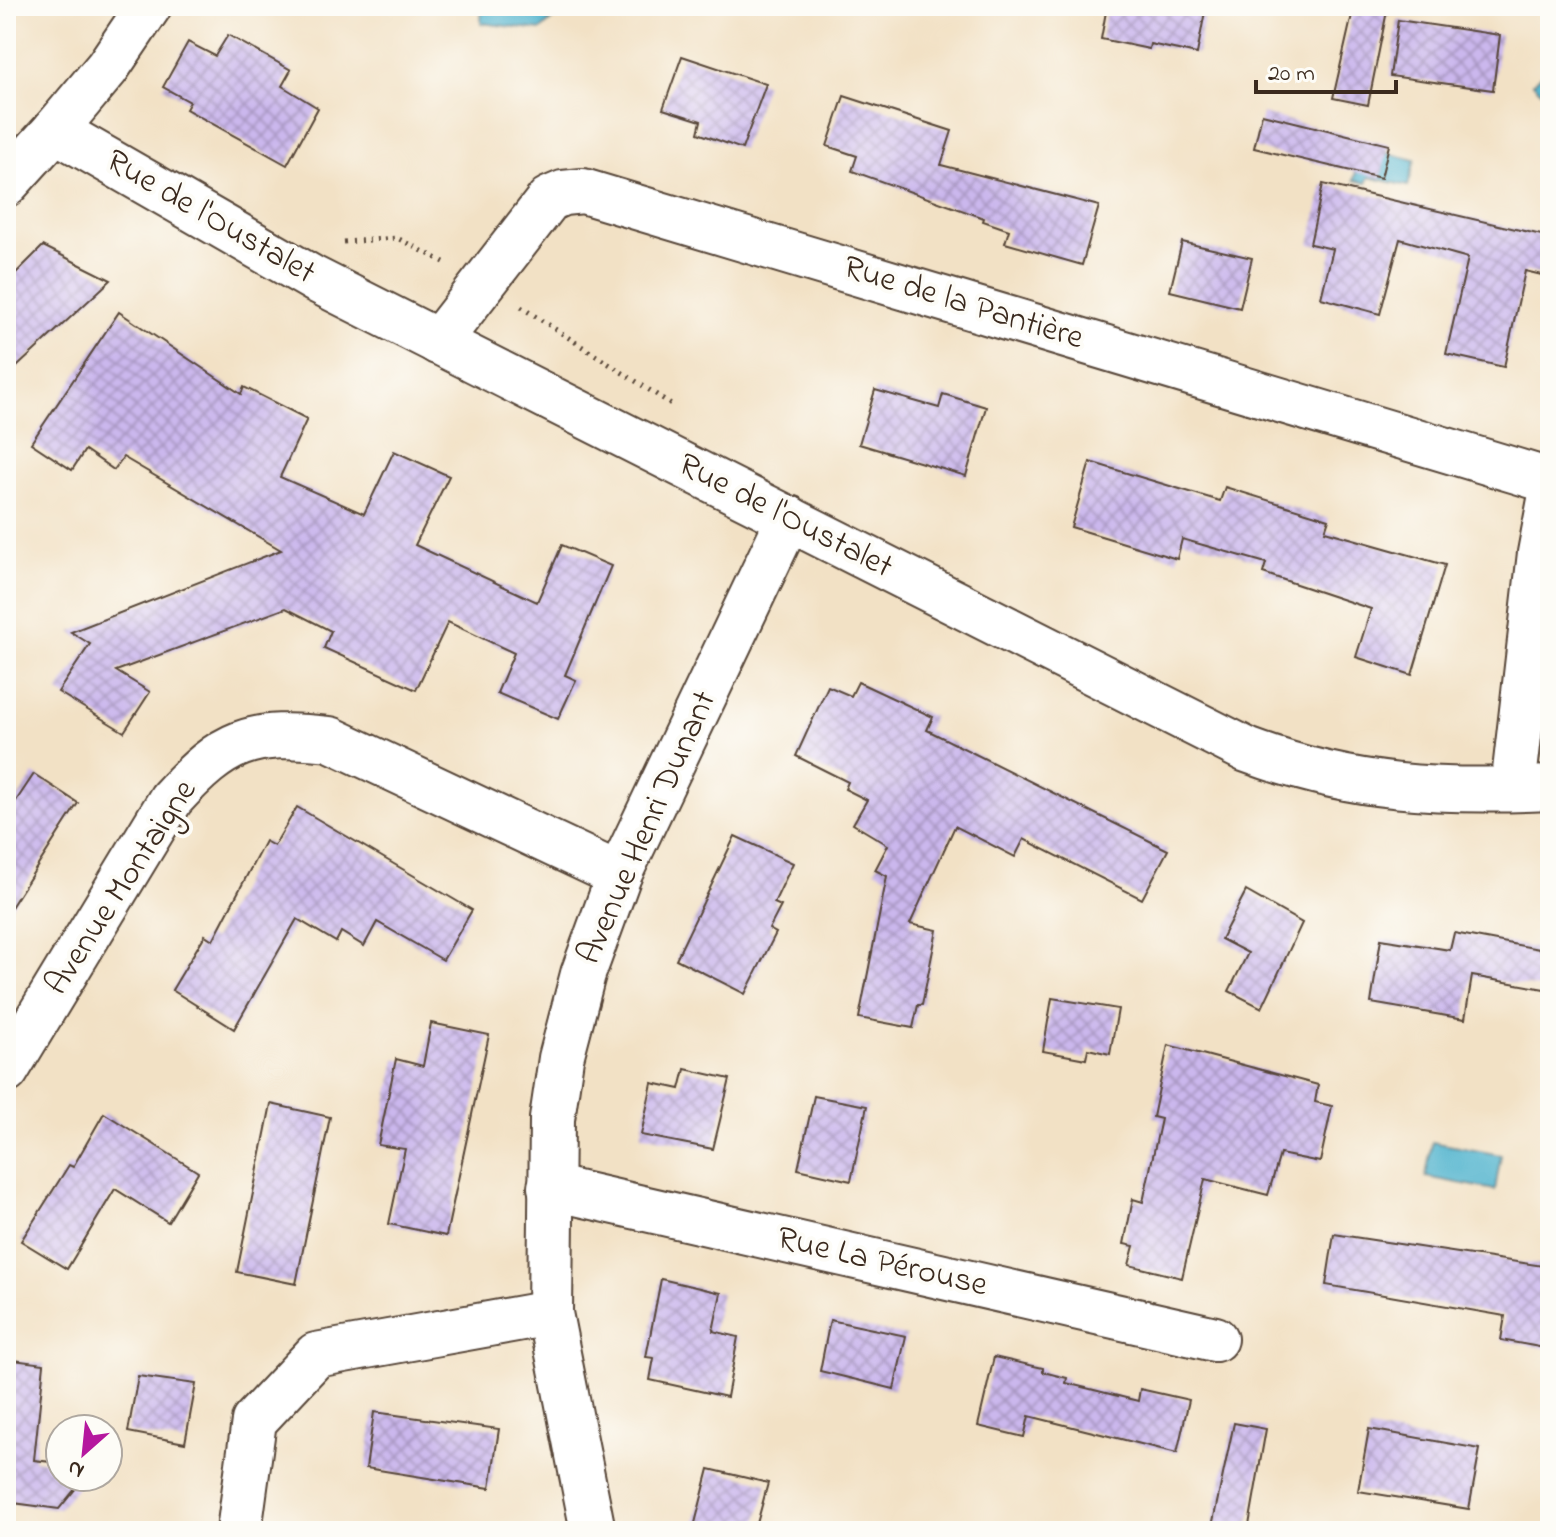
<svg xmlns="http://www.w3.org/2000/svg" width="1556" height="1537" font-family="'Indie Flower',sans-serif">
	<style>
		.water { fill: #4fb3ce; stroke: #456e76; stroke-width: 2 }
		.building { fill: url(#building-cross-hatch) }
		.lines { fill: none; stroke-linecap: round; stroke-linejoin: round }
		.minor-casing { stroke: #564537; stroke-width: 48 }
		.tertiary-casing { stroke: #564537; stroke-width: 48 }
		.path { stroke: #564537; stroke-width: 5; stroke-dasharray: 2 6; stroke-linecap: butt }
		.minor { stroke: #fff; stroke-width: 44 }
		.tertiary { stroke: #fff; stroke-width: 44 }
		.labels { text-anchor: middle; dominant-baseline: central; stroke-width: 8; stroke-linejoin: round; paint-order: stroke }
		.street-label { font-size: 34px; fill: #3b2a1e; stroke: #fdfcf7 }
	</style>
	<defs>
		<pattern id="building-cross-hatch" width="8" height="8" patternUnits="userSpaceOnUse" patternTransform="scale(2)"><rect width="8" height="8" fill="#cbb7ed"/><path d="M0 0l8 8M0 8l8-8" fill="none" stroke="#a695bf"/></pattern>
	</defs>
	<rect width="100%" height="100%" fill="#fdfcf7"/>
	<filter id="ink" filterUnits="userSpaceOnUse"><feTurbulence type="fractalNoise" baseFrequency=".0125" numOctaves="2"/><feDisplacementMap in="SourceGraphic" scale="16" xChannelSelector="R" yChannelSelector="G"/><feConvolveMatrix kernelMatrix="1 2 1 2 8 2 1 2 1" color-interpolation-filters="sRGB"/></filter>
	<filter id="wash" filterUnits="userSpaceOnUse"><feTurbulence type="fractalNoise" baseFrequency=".006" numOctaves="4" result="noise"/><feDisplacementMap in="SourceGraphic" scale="32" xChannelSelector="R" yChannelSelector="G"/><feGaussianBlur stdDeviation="1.8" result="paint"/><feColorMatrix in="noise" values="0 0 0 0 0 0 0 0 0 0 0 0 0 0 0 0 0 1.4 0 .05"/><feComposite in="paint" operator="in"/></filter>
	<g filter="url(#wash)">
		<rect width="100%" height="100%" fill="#f2e1c5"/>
		<g class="water">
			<path d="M 482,6 L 551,6 L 554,18 L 541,30 L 481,23 Z"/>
			<path d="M 1550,65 L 1550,100 L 1533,83 Z"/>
			<path d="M 1362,147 L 1415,160 L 1408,186 L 1369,177 L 1366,183 L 1354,180 Z"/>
			<path d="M 1432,1142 L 1501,1155 L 1495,1190 L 1426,1177 Z"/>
		</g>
		<g id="blocks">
			<g class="building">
				<path d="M 1107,6 L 1206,6 L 1197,54 L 1150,44 L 1149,49 L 1101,39 Z"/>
				<path d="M 1354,6 L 1388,6 L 1368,105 L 1333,98 Z"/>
				<path d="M 1398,20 L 1500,35 L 1493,90 L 1390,76 Z"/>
				<path d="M 228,35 L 291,70 L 282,86 L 318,108 L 287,165 L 186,109 L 190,102 L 163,87 L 188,42 L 215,56 Z"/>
				<path d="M 682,56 L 766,84 L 742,149 L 698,133 L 701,121 L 663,109 Z"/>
				<path d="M 844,96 L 952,131 L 941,165 L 1099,206 L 1082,265 L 1005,243 L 1009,230 L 983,221 L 984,218 L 852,171 L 857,156 L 827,146 Z"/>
				<path d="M 1262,114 L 1389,145 L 1381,178 L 1254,148 Z"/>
				<path d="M 1323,184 L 1550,237 L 1550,277 L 1525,271 L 1504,367 L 1446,354 L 1468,258 L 1400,239 L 1380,314 L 1321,298 L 1333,249 L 1310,244 Z"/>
				<path d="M 1182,242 L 1252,258 L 1240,308 L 1170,291 Z"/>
				<path d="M 43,246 L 111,280 L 6,377 L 6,283 Z"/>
				<path d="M 119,312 L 241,394 L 244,387 L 307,419 L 280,477 L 364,514 L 394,451 L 449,476 L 415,545 L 537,602 L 562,545 L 611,566 L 565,675 L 576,680 L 558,719 L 497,693 L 514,653 L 448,622 L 416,690 L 324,648 L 331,631 L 286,608 L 116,671 L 150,692 L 124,732 L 58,692 L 90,644 L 71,632 L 281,550 L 123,457 L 114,470 L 85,450 L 72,470 L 31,443 Z"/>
				<path d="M 875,390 L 939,408 L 943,394 L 986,407 L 966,476 L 859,444 Z"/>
				<path d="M 1090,462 L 1220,501 L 1225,487 L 1329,519 L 1325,531 L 1445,565 L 1412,675 L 1356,657 L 1371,609 L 1263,573 L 1266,563 L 1182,539 L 1177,559 L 1071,527 Z"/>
				<path d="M 858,682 L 933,717 L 927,730 L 1168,850 L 1142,899 L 1024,839 L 1015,857 L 955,826 L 910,924 L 937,930 L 922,1005 L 918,1005 L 913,1028 L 859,1018 L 887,876 L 875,870 L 888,845 L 853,824 L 867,800 L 845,789 L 848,782 L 796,756 L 828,686 L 851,696 Z"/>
				<path d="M 34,774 L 78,803 L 6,915 L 6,816 Z"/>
				<path d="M 297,807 L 472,910 L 443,960 L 377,922 L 364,946 L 341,932 L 336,942 L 297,919 L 234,1029 L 172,990 L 205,935 L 213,940 L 265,841 L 274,846 Z"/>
				<path d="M 735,836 L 793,863 L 774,903 L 781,906 L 769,929 L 776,933 L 745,994 L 676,959 Z"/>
				<path d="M 1246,891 L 1302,923 L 1262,1008 L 1229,991 L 1248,953 L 1221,939 Z"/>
				<path d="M 1454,933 L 1550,951 L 1550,990 L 1472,976 L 1465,1019 L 1371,1003 L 1381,939 L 1450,950 Z"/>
				<path d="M 1052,998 L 1118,1009 L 1110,1054 L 1088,1049 L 1086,1059 L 1043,1051 Z"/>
				<path d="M 431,1023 L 489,1035 L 446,1236 L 389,1224 L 405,1149 L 378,1145 L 396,1059 L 423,1066 Z"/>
				<path d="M 1168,1045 L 1318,1085 L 1315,1102 L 1332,1106 L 1320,1162 L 1280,1154 L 1268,1195 L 1205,1179 L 1182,1278 L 1129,1265 L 1134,1246 L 1124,1244 L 1133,1199 L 1143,1202 L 1161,1119 L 1153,1117 Z"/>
				<path d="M 685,1069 L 730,1079 L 713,1149 L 641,1135 L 652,1083 L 680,1089 Z"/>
				<path d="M 814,1096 L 867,1106 L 851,1181 L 798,1169 Z"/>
				<path d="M 271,1104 L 330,1117 L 296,1284 L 237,1272 Z"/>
				<path d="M 104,1113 L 198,1172 L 168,1222 L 115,1189 L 67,1269 L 21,1241 L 69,1165 L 73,1167 Z"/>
				<path d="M 1334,1234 L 1550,1267 L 1550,1349 L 1501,1340 L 1505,1316 L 1326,1285 Z"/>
				<path d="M 661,1279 L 721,1293 L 713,1331 L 738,1337 L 727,1397 L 650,1380 L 654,1358 L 646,1357 Z"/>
				<path d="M 830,1320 L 906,1336 L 894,1389 L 820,1371 Z"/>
				<path d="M 994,1357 L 1043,1368 L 1043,1372 L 1067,1378 L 1066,1383 L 1138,1401 L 1140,1389 L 1189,1400 L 1177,1453 L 1029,1416 L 1024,1437 L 978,1426 Z"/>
				<path d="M 6,1359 L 44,1364 L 34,1460 L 60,1463 L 60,1477 L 85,1477 L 59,1509 L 6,1502 Z"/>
				<path d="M 138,1376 L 196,1384 L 185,1443 L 128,1432 Z"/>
				<path d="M 374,1412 L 499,1429 L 490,1488 L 366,1468 Z"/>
				<path d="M 1234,1423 L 1266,1429 L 1248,1531 L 1211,1531 Z"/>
				<path d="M 1369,1429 L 1480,1449 L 1469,1509 L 1358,1491 Z"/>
				<path d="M 709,1469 L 768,1483 L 755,1531 L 693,1531 Z"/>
			</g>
		</g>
	</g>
	<g filter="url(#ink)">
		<use href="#blocks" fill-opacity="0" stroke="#564537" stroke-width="2"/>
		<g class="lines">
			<defs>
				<g id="minor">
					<path d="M 55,130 L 107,68 L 149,6"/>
					<path d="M 438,342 L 549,199 L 563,193 L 583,191 L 1550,481"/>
					<path d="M 1513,789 L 1540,553 L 1550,500"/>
					<path d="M 6,1071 L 171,799 C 225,740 250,730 330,739 L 619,875"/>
					<path d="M 550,1187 L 1215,1339"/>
					<path d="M 239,1531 L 254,1421 L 316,1355 L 550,1313"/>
					<path d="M 593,1531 L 550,1313 L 552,1119 L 561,1058 L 583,974 L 619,875 L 789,518"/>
				</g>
				<path id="tertiary" d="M 6,184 L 55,130 L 314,279 L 1247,750 C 1351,789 1440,793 1550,788"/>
			</defs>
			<use href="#minor" class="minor-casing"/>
			<use href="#tertiary" class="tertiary-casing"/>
			<g class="path">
				<path d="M 344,242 L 397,238 L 444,262"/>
				<path d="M 521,307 L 674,406"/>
			</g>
			<use href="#minor" class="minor"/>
			<use href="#tertiary" class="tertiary"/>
		</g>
	</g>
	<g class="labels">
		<g class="street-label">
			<text transform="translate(210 218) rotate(30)">Rue de l'Oustalet</text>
			<text transform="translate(963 304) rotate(17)">Rue de la Pantière</text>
			<text transform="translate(785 517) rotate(27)">Rue de l'Oustalet</text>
			<text transform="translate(648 828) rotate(-66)">Avenue Henri Dunant</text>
			<text transform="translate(122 888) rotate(-57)">Avenue Montaigne</text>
			<text transform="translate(882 1263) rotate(13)">Rue La Pérouse</text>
		</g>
	</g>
	<rect width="1556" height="1537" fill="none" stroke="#fdfcf7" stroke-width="32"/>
	<g transform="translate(84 1453) rotate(207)"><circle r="38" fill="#fdfcf7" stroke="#afa8a0" stroke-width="2"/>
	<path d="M0-6L14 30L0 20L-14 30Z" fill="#b5179e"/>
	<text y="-12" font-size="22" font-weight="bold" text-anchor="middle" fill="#3b2a1e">N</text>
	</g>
	<path d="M1256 80v12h140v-12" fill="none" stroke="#3b2a1e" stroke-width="4"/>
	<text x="1268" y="80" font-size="24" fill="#3b2a1e" stroke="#fdfcf7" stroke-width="6" paint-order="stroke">20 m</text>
</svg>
